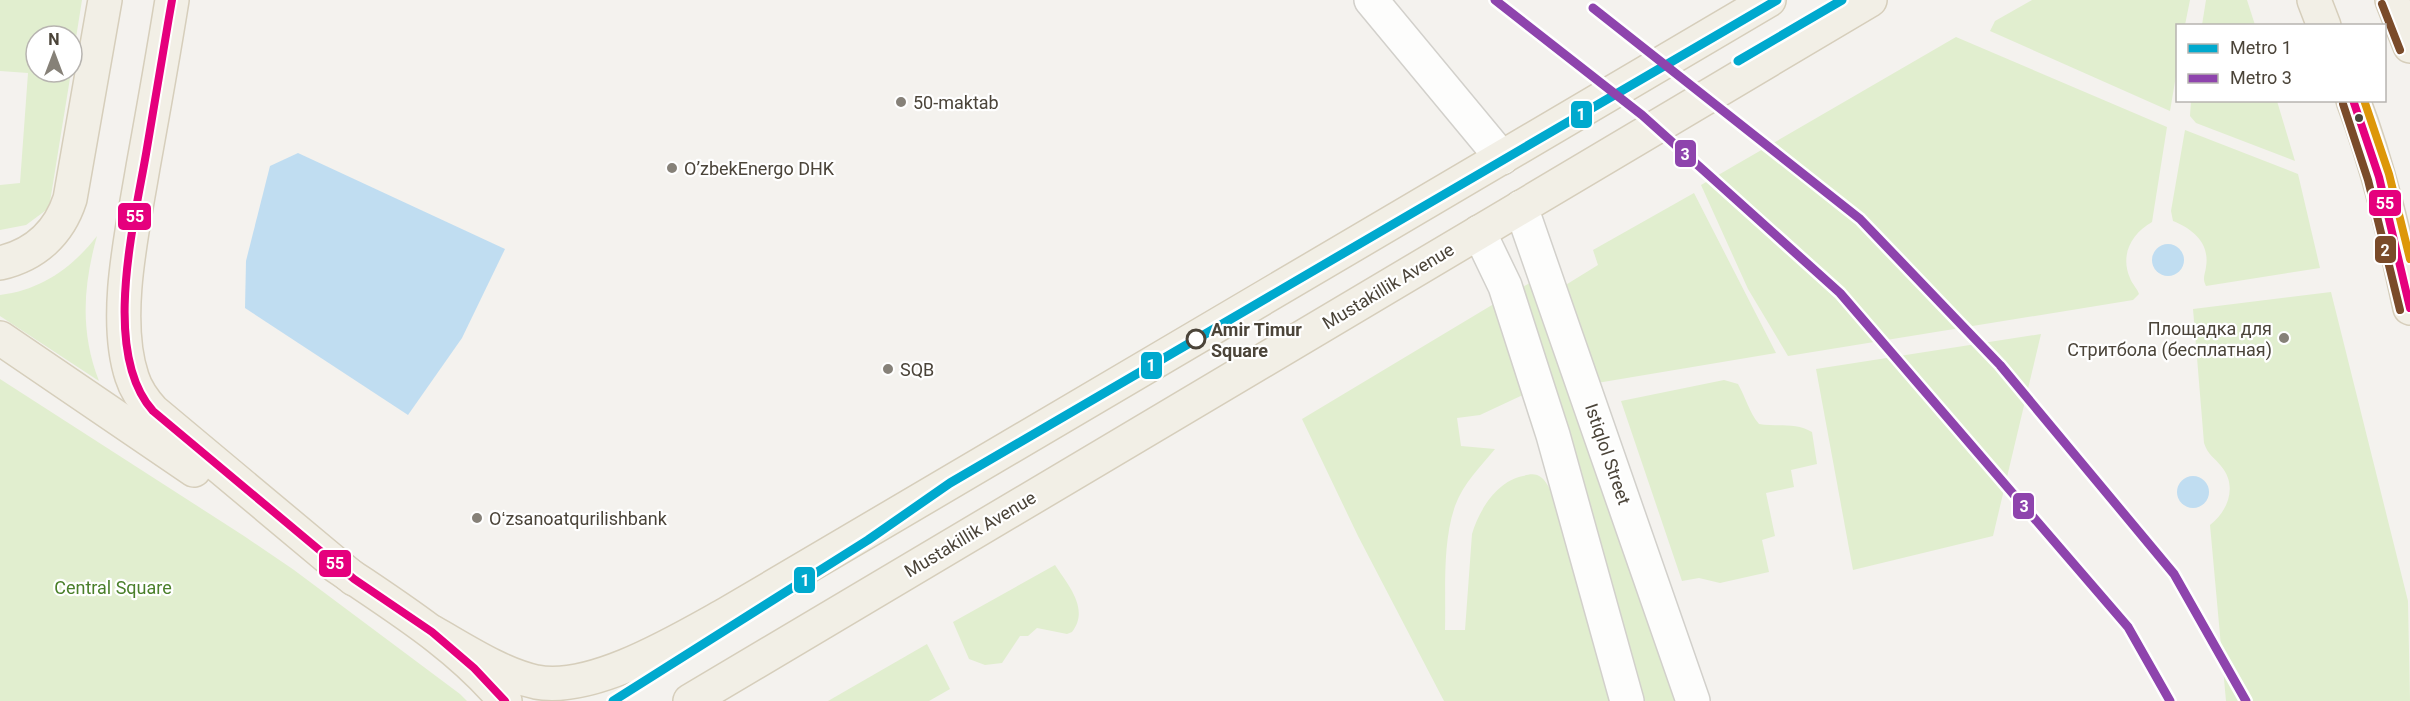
<svg xmlns="http://www.w3.org/2000/svg" width="2410" height="701" font-family="Roboto,sans-serif">
	<style>
		.green { fill: #e1eecf }
		.water { fill: #c0ddf1 }
		.lines { fill: none; stroke-linecap: round; stroke-linejoin: round }
		.minor-casing { stroke: #d2d0cb; stroke-width: 36 }
		.primary-casing { stroke: #d6cebb; stroke-width: 36 }
		.minor { stroke: #fdfdfc; stroke-width: 33 }
		.primary { stroke: #f2efe6; stroke-width: 33 }
		.bus-1-casing { stroke: #fff; stroke-width: 12 }
		.bus-2-casing { stroke: #fff; stroke-width: 12 }
		.bus-3-casing { stroke: #fff; stroke-width: 12 }
		.bus-1 { stroke: #e5007d; stroke-width: 8 }
		.bus-2 { stroke: #7a4b2a; stroke-width: 8 }
		.bus-3 { stroke: #dd9709; stroke-width: 8 }
		.metro-1-casing { stroke: #fff; stroke-width: 14 }
		.metro-2-casing { stroke: #fff; stroke-width: 14 }
		.metro-1 { stroke: #00a9ce; stroke-width: 9 }
		.metro-2 { stroke: #8e44ad; stroke-width: 9 }
		.poi-dot { fill: #868178; stroke: #fff; stroke-width: 2 }
		.bus-dot { fill: #4b4439; stroke: #fff; stroke-width: 2 }
		.stop-dot { fill: #fff; stroke: #4b4439; stroke-width: 3 }
		.labels { text-anchor: middle; dominant-baseline: central; stroke-width: 4.5; stroke-linejoin: round; paint-order: stroke }
		.poi-label { font-size: 18px; fill: #4b4439; stroke: #fff; text-anchor: start }
		.street-label { font-size: 18px; fill: #4b4439; stroke: #fff }
		.stop-label { font-size: 18px; font-weight: bold; fill: #4b4439; stroke: #fff; text-anchor: start }
		.park-label { font-size: 18px; fill: #4a7f2a; stroke: #fff }
		.line-badge { stroke: #fff; stroke-width: 2 }
		.badge-label { font-size: 16px; text-anchor: middle; font-weight: bold; fill: #fff }
	</style>
	<rect width="100%" height="100%" fill="#f4f2ee"/>
	<g class="green">
		<path d="M 0,0 L 82,0 L 72,63 L 72,36 L 36,36 L 36,72 L 71,72 L 49,208 L 26,225 L 0,230 L 0,185 L 20,183 L 28,73 L 0,71 Z"/>
		<path d="M 2032,0 L 2190,0 L 2185,25 L 2178,26 L 2177,70 L 2170,111 L 1990,31 L 1995,21 Z"/>
		<path d="M 2206,0 L 2247,0 L 2255,25 L 2202,25 Z"/>
		<path d="M 1956,37 L 2167,127 L 2152,222 C 2131,234 2120,255 2130,278 C 2132,284 2137,288 2139,294 L 2133,300 L 1788,356 L 1748,289 L 1701,185 Z"/>
		<path d="M 2191,101 L 2277,101 L 2295,161 L 2196,123 L 2190,116 Z"/>
		<path d="M 2185,130 L 2298,174 L 2320,268 L 2206,286 C 2202,278 2205,275 2206,267 C 2210,243 2193,229 2173,221 L 2171,211 Z"/>
		<path d="M 1694,193 L 1776,353 L 1597,383 L 1564,286 L 1598,265 L 1593,250 Z"/>
		<path d="M 97,236 C 83,286 80,332 99,381 L 0,316 L 0,295 C 41,290 72,268 97,236 Z"/>
		<path d="M 1535,280 L 1679,701 L 1640,701 L 1519,289 Z"/>
		<path d="M 2331,292 L 2408,601 L 2410,701 L 2226,701 L 2210,525 C 2228,511 2238,486 2221,466 C 2214,457 2208,455 2204,443 L 2193,309 Z"/>
		<path d="M 1497,302 L 1527,393 L 1480,415 L 1457,418 L 1461,446 L 1495,449 C 1480,467 1463,484 1455,506 C 1442,544 1446,590 1445,630 L 1465,630 L 1472,534 C 1479,510 1497,481 1523,476 C 1530,474 1536,473 1542,478 C 1547,482 1551,492 1554,498 L 1611,701 L 1444,701 L 1358,536 L 1302,419 Z"/>
		<path d="M 2041,334 L 1993,536 L 1853,570 L 1816,369 Z"/>
		<path d="M 0,379 L 244,536 L 294,570 L 460,694 L 467,701 L 0,701 Z"/>
		<path d="M 1724,380 L 1738,384 C 1746,398 1749,412 1759,424 C 1778,427 1796,422 1812,432 L 1817,464 L 1791,470 L 1794,487 L 1766,493 L 1775,536 L 1762,540 L 1769,572 L 1720,583 L 1699,578 L 1682,581 L 1621,401 Z"/>
		<path d="M 1055,565 C 1068,585 1090,609 1072,632 L 1067,634 L 1037,628 L 1028,636 L 1020,636 L 1002,663 L 985,665 L 969,659 L 953,622 Z"/>
		<path d="M 927,644 L 950,689 L 929,701 L 828,701 Z"/>
	</g>
	<g class="water">
		<path d="M 298,153 L 505,249 L 462,338 L 408,415 L 245,308 L 246,261 L 270,166 Z"/>
		<circle cx="2168" cy="260" r="16"/>
		<circle cx="2193" cy="492" r="16"/>
	</g>
	<g class="lines">
		<defs>
			<g id="minor">
				<path d="M 1371,0 L 1502,158"/>
				<path d="M 1521,207 L 1693,701"/>
				<path d="M 1479,232 L 1505,286 L 1553,435 L 1627,701"/>
			</g>
			<g id="primary">
				<path d="M 172,0 C 163,56 153,112 143,167 C 133,228 112,317 132,377 C 136,390 144,401 153,411 L 354,579"/>
				<path d="M 2314,0 L 2324,26"/>
				<path d="M 2392,0 L 2410,46"/>
				<path d="M 2353,100 C 2379,168 2395,238 2410,308"/>
				<path d="M 0,263 C 35,255 59,233 70,199 L 105,0"/>
				<path d="M 0,338 L 194,470"/>
				<path d="M 336,566 C 396,607 459,645 505,701"/>
				<path d="M 432,632 C 464,650 500,674 536,682 C 592,693 678,641 725,615 L 1769,0"/>
				<path d="M 690,701 L 1870,0"/>
			</g>
		</defs>
		<use href="#minor" class="minor-casing"/>
		<use href="#primary" class="primary-casing"/>
		<use href="#minor" class="minor"/>
		<use href="#primary" class="primary"/>
		<defs>
			<g id="bus-1">
				<path d="M 172,0 C 163,51 155,102 146,154 C 134,224 101,353 153,411 L 354,579 L 432,632 L 474,668 L 505,701"/>
				<path d="M 2353,100 L 2379,177 L 2410,308"/>
			</g>
			<g id="bus-2">
				<path d="M 2382,4 L 2400,50"/>
				<path d="M 2343,104 L 2368,180 L 2400,310"/>
			</g>
			<path id="bus-3" d="M 2364,100 L 2389,174 L 2410,259"/>
		</defs>
		<use href="#bus-1" class="bus-1-casing"/>
		<use href="#bus-2" class="bus-2-casing"/>
		<use href="#bus-3" class="bus-3-casing"/>
		<use href="#bus-1" class="bus-1"/>
		<use href="#bus-2" class="bus-2"/>
		<use href="#bus-3" class="bus-3"/>
		<defs>
			<g id="metro-1">
				<path d="M 1738,61 L 1842,0"/>
				<path d="M 613,701 L 868,540 L 950,483 L 1777,0"/>
			</g>
			<g id="metro-2">
				<path d="M 1495,0 L 1642,115 L 1840,293 L 2128,627 L 2170,701"/>
				<path d="M 1593,8 L 1860,219 L 2000,365 L 2174,574 L 2246,701"/>
			</g>
		</defs>
		<use href="#metro-1" class="metro-1-casing"/>
		<use href="#metro-2" class="metro-2-casing"/>
		<use href="#metro-1" class="metro-1"/>
		<use href="#metro-2" class="metro-2"/>
	</g>
	<g class="poi-dot">
		<circle cx="901" cy="102" r="6"/>
		<circle cx="672" cy="168" r="6"/>
		<circle cx="2284" cy="338" r="6"/>
		<circle cx="888" cy="369" r="6"/>
		<circle cx="477" cy="518" r="6"/>
	</g>
	<circle class="bus-dot" cx="2359" cy="118" r="5"/>
	<circle class="stop-dot" cx="1196" cy="339" r="9"/>
	<g class="labels">
		<g class="poi-label">
			<text x="913" y="102">50-maktab</text>
			<text x="684" y="168">O’zbekEnergo DHK</text>
			<text x="2272" y="328" text-anchor="end">Площадка для<tspan x="2272" dy="21">Стритбола (бесплатная)</tspan></text>
			<text x="900" y="369">SQB</text>
			<text x="489" y="518">Oʻzsanoatqurilishbank</text>
		</g>
		<g class="street-label">
			<text transform="translate(1388 286) rotate(-31)">Mustakillik Avenue</text>
			<text transform="translate(1608 454) rotate(71)">Istiqlol Street</text>
			<text transform="translate(970 534) rotate(-31)">Mustakillik Avenue</text>
		</g>
		<g class="stop-label">
			<text x="1211" y="329">Amir Timur<tspan x="1211" dy="21">Square</tspan></text>
		</g>
		<g class="park-label">
			<text x="113" y="587">Central Square</text>
		</g>
	</g>
	<g class="line-badge">
		<rect x="1570" y="100" width="23" height="29" rx="6" fill="#00a9ce"/>
		<rect x="1674" y="139" width="23" height="29" rx="6" fill="#8e44ad"/>
		<rect x="2368" y="189" width="34" height="28" rx="6" fill="#e5007d"/>
		<rect x="117" y="202" width="35" height="29" rx="6" fill="#e5007d"/>
		<rect x="2374" y="235" width="23" height="29" rx="6" fill="#7a4b2a"/>
		<rect x="1140" y="351" width="23" height="29" rx="6" fill="#00a9ce"/>
		<rect x="2012" y="492" width="23" height="28" rx="6" fill="#8e44ad"/>
		<rect x="318" y="549" width="34" height="29" rx="6" fill="#e5007d"/>
		<rect x="793" y="566" width="23" height="28" rx="6" fill="#00a9ce"/>
	</g>
	<g class="badge-label">
		<text x="1581" y="120">1</text>
		<text x="1685" y="160">3</text>
		<text x="2385" y="209">55</text>
		<text x="135" y="222">55</text>
		<text x="2385" y="256">2</text>
		<text x="1151" y="371">1</text>
		<text x="2024" y="512">3</text>
		<text x="335" y="569">55</text>
		<text x="805" y="586">1</text>
	</g>
	<rect x="2176" y="24" width="210" height="78" fill="#ffffff" stroke="#b7b4b0" stroke-width="1.5"/>
	<rect x="2188" y="44" width="30" height="9" fill="#00a9ce" stroke="#b7b4b0" stroke-width="1.5"/>
	<text x="2230" y="54" font-size="18" fill="#4b4439">Metro 1</text>
	<rect x="2188" y="74" width="30" height="9" fill="#8e44ad" stroke="#b7b4b0" stroke-width="1.5"/>
	<text x="2230" y="84" font-size="18" fill="#4b4439">Metro 3</text>
	<g transform="translate(54 54)"><circle r="28" fill="#ffffff" stroke="#b7b4b0" stroke-width="1.5"/>
	<path d="M0-4.5L10 22L0 15L-10 22Z" fill="#868178"/>
	<text y="-9" font-size="16" font-weight="bold" text-anchor="middle" fill="#4b4439">N</text>
	</g>
</svg>
